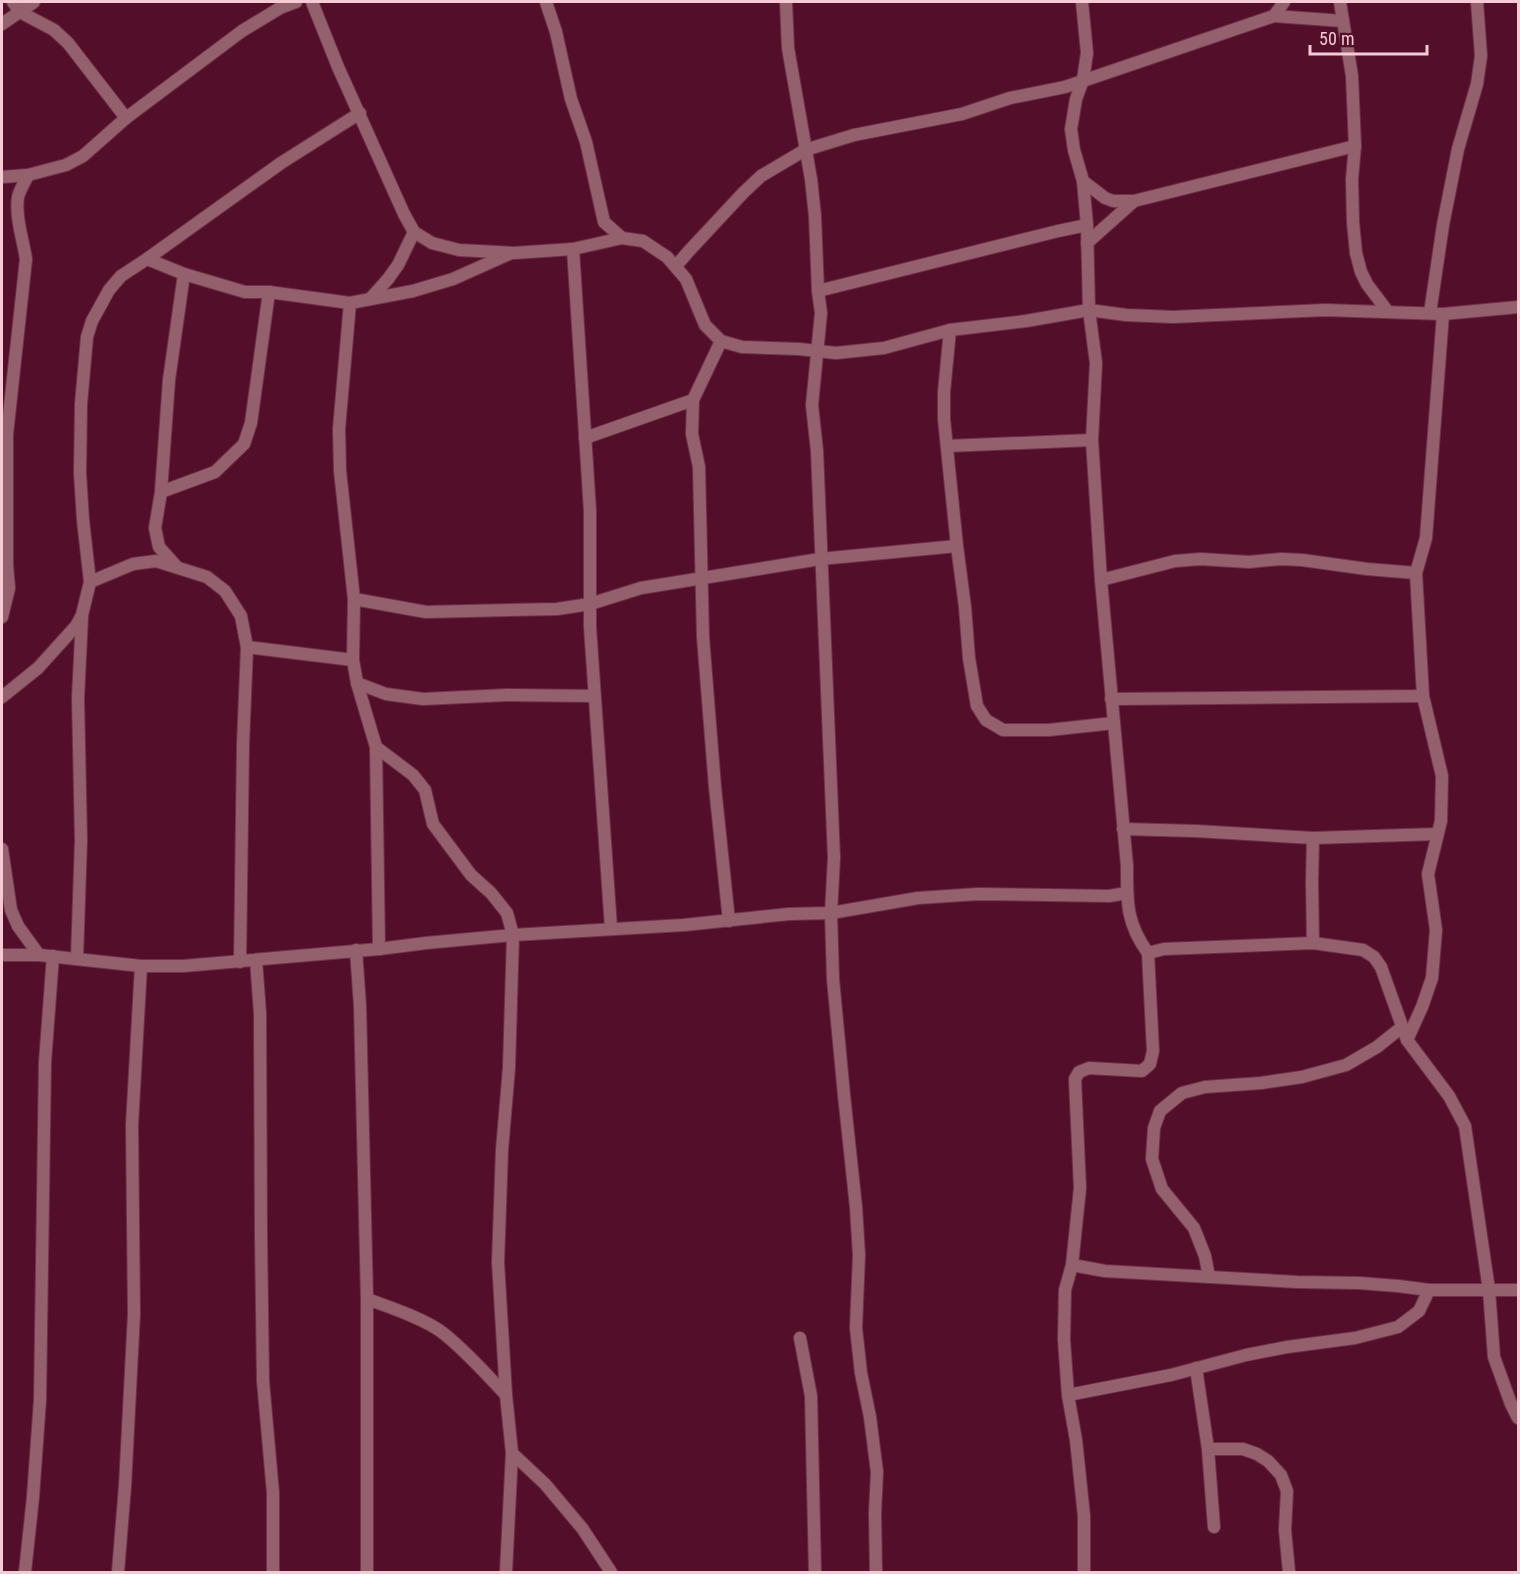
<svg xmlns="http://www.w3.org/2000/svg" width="1520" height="1574" font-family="'Roboto Condensed',sans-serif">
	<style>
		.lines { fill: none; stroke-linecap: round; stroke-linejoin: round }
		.minor-casing { stroke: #703149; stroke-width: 14 }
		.minor { stroke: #95606e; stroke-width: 12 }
	</style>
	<rect width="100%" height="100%" fill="#530f2a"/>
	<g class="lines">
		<defs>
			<g id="minor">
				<path d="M 13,2 L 20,12 L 54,30 L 68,43 L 126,118"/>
				<path d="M 312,2 L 338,67 L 404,214 L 414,232 L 432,243 L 459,250 L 514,253 L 573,249 L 622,238 L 643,241 L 667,257 L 686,279 L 705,325 L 721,341 L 742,347 L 799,349 L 836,353 L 884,348 L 950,330 L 1026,321 L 1089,310 L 1126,315 L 1173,317 L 1325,310 L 1443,314 L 1518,307"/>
				<path d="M 546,2 L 556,32 L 571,99 L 586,142 L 604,222 L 622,238"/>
				<path d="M 786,2 L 788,48 L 811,179 L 815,216 L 818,291 L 821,313 L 812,405 L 817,451 L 834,858 L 831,913 L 833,979 L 844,1095 L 856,1207 L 859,1255 L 856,1328 L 861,1373 L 870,1417 L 877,1472 L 875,1513 L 876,1572"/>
				<path d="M 1082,2 L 1087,53 L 1083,80 L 1076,99 L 1071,129 L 1074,150 L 1083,181 L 1087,225 L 1089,310 L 1096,363 L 1092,440 L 1101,580 L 1127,866 C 1127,902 1126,923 1148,953 L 1164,949 L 1313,943 L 1363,950 L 1374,957 L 1381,967 L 1407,1040"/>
				<path d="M 1340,2 L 1352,76 L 1355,146 L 1352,179 L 1353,222 L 1356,253 L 1361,272 L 1367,284 L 1388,312"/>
				<path d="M 1274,16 L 1343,21"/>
				<path d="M 2,24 L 34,2"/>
				<path d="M 2,177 L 28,175 L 66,165 L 83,156 L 126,118 L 242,31 L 280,8 L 296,2"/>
				<path d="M 1083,181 L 1105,198 L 1113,201 L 1134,201 L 1355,146"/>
				<path d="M 1087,243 L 1134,201"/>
				<path d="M 573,249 L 590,511 L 590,627 L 611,928"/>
				<path d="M 147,259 L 184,274 L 245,292 L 269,292 L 350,303 L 413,291 L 453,279 L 509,254"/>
				<path d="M 676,266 L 688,252 L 743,193 L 761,176 L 805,150 L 854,135 L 962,114 L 1010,98 L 1065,87 L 1274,16 L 1284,2"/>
				<path d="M 818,291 L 1058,231 L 1087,225"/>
				<path d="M 371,298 L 388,279 L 398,265 L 414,232"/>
				<path d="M 350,303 L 339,429 L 340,471 L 354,599 L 353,660 L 357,683 L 376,747 L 413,775 L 425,790 L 433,824 L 471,875 L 491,893 L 507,913 L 513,935 L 509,1068 L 502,1150 L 498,1262 L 506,1395 L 512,1453 L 506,1572"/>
				<path d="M 1430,313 L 1443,225 L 1458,149 L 1477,84 L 1481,56 L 1477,2"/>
				<path d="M 1443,314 L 1426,538 L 1416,573 L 1423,696 L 1442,776 L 1441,821 L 1428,874 L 1436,930 L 1432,978 L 1422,1007 L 1407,1040 L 1449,1096 L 1465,1126 L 1489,1290 L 1494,1357 L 1511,1404 L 1518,1418"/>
				<path d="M 950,330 L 944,392 L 944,419 L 957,546 L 965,607 L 969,658 L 977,706 L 986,720 L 1003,730 L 1049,730 L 1114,723"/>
				<path d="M 721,341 L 693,400 L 692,434 L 699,467 L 703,637 L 715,787 L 729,921"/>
				<path d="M 585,438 L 693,400"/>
				<path d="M 947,446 L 1092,440"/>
				<path d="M 161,492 L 215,472 L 244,444 L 251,423 L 269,292"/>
				<path d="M 176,566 L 159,547 L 155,528 L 161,492 L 169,380 L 184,274"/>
				<path d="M 1101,580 L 1175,561 L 1201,559 L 1249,562 L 1281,559 L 1302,560 L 1367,569 L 1416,573"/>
				<path d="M 90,582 L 133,564 L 156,561 L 207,577 L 225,591 L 241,616 L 247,647 L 243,745 L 240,962"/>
				<path d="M 354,599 L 426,612 L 557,609 L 590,604 L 641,588 L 820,559 L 957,546"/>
				<path d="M 2,617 L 9,588 L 7,565 L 7,434 L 26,259 C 23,240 15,216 18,197 C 20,189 25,182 28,175"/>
				<path d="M 247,647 L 353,660"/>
				<path d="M 357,683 L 386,694 L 423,699 L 507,695 L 594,696"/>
				<path d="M 2,697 L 38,668 L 76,626 L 82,615 L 90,582 L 83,520 L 80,473 L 81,404 L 87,337 L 92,321 L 109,290 L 121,276 L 147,259 L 281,163 L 360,113"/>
				<path d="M 1111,699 L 1423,696"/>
				<path d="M 376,747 L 379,949"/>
				<path d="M 1123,829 L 1196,831 L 1313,838 L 1437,834"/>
				<path d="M 1313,838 L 1312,882 L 1313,943"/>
				<path d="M 2,849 L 11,910 L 18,926 L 39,955"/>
				<path d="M 356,950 L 360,1006 L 367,1299 L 367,1572"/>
				<path d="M 2,955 L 39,955 L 141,966 L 183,966 L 379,949 L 426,943 L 513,935 L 684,925 L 789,914 L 831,913 L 918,898 L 978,894 L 1109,896 L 1127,893"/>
				<path d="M 77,958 L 81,840 L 78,698 L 82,617"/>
				<path d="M 256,960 L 260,1013 L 261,1235 L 263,1381 L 273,1493 L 273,1572"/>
				<path d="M 1072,1265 L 1105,1271 L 1297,1282 L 1359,1283 L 1398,1286 L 1429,1290"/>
				<path d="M 1209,1277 L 1205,1256 L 1194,1228 L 1162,1189 L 1152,1159 L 1154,1128 L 1160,1111 L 1182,1093 L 1205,1087 L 1261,1083 L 1302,1077 L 1346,1065 L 1377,1047 L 1402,1027"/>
				<path d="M 367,1299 C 389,1307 425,1319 443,1333 C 466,1351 486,1374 506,1395"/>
				<path d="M 800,1338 L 811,1396 L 815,1572"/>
				<path d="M 1196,1368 L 1208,1449 L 1214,1527"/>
				<path d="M 1068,1395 L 1171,1375 L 1246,1355 L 1287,1347 L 1355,1338 L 1398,1327 L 1419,1311 L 1429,1290 L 1518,1290"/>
				<path d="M 1208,1449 L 1243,1449 L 1257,1454 L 1268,1461 L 1281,1475 L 1287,1491 L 1285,1530 L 1289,1572"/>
				<path d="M 512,1453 L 545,1484 L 582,1528 L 611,1572"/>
				<path d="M 25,1572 L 33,1497 L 40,1400 L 45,1062 L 53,956"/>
				<path d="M 118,1572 L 125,1486 L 134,1314 L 132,1125 L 141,966"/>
				<path d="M 1084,1572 L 1084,1516 L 1076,1440 L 1068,1395 L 1064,1340 L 1065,1290 L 1072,1265 L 1080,1188 L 1075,1079 L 1079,1072 L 1089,1068 L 1142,1071 L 1150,1064 L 1153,1051 L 1148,953"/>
			</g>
		</defs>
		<use href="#minor" class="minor-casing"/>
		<use href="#minor" class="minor"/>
	</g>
	<rect width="1520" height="1574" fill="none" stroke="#f5cad4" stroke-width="6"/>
	<path d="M1310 45v9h117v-9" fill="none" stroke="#f5cad4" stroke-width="3"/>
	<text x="1319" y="45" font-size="18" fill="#f5cad4" stroke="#530f2a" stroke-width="4.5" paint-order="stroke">50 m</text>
</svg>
